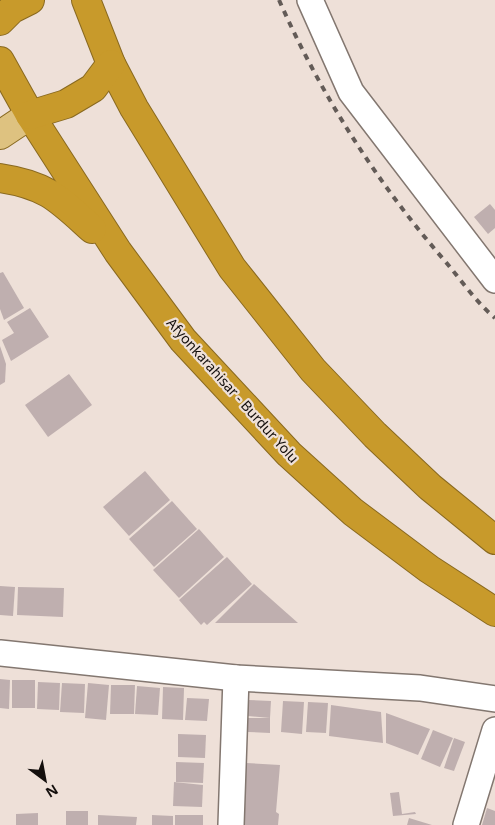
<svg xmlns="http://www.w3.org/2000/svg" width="495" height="825" font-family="'Noto Sans',sans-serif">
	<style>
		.building { fill: #bfafaf }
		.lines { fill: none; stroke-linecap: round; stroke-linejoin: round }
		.minor-casing { stroke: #837770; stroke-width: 28 }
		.major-casing { stroke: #896920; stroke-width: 30 }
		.highway-casing { stroke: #896920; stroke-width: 30 }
		.minor { stroke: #fff; stroke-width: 25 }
		.major { stroke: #dec280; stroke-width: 28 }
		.highway { stroke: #c89a2b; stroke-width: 28 }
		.rail { stroke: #635b57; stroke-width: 4; stroke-dasharray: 6 6; stroke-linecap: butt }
		.labels { text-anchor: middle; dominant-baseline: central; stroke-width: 4.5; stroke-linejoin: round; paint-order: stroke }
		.street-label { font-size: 14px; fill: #140f0d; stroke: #eee0d8 }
	</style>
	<rect width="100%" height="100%" fill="#eee0d8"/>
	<g class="building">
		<path d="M 490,204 L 495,210 L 495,228 L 488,234 L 474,217 Z"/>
		<path d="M 3,272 L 24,308 L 4,320 L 0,309 L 0,273 Z"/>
		<path d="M 30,308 L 49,337 L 11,361 L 2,340 L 14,333 L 7,322 Z"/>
		<path d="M 0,346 L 6,364 L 5,382 L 0,385 Z"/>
		<path d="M 69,374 L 92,405 L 48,437 L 25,405 Z"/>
		<path d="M 145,471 L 170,500 L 129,536 L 103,507 Z"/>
		<path d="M 172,501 L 197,529 L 154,567 L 129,539 Z"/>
		<path d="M 199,529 L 224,557 L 179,598 L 153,570 Z"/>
		<path d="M 227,557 L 252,584 L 207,625 L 204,622 L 201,625 L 179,600 Z"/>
		<path d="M 254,584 L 298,623 L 215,623 Z"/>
		<path d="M 0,586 L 15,587 L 13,616 L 0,615 Z"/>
		<path d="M 18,587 L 64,588 L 63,617 L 17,615 Z"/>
		<path d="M 0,679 L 10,680 L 9,709 L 0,708 Z"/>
		<rect x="12" y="680" width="23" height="28"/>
		<path d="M 38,682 L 60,683 L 59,710 L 37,709 Z"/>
		<path d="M 62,683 L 85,684 L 84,713 L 60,712 Z"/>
		<path d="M 88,683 L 109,685 L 106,720 L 85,718 Z"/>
		<path d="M 111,685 L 135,685 L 134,714 L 110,714 Z"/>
		<path d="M 137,686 L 160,688 L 158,715 L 135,714 Z"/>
		<path d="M 163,687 L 184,688 L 183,720 L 162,719 Z"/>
		<path d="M 187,698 L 209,699 L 207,721 L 185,720 Z"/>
		<path d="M 248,700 L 271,701 L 270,718 L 248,716 Z"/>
		<path d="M 283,701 L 304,702 L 302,734 L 281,732 Z"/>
		<path d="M 308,702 L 328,703 L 326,733 L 306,732 Z"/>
		<path d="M 331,705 L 381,712 L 383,743 L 329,736 Z"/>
		<path d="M 386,713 L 430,729 L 418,755 L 386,743 Z"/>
		<path d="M 248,718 L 270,718 L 270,733 L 248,732 Z"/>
		<path d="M 433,730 L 453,738 L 440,767 L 421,759 Z"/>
		<path d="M 178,734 L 206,735 L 205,758 L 178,757 Z"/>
		<path d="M 454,738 L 465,742 L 454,771 L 444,768 Z"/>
		<path d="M 176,762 L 204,763 L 203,783 L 176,782 Z"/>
		<path d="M 246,763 L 280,765 L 276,812 L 279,814 L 278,825 L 241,825 Z"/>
		<path d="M 174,782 L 203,785 L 202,807 L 173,806 Z"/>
		<path d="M 399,792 L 402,814 L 415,812 L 416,814 L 393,816 L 390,793 Z"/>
		<path d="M 487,808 L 495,811 L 495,825 L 482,825 Z"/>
		<rect x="66" y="811" width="22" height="14"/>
		<path d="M 38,813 L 38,825 L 16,825 L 16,814 Z"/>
		<path d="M 98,815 L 137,817 L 136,825 L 98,825 Z"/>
		<path d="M 152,815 L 173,816 L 173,825 L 152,825 Z"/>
		<rect x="175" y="815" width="28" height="10"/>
		<path d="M 409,818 L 432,825 L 407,825 Z"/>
	</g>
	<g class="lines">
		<defs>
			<g id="minor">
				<path d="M 310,0 L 351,92 L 495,280"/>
				<path d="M 0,653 L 236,678 L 420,688 L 495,699"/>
				<path d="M 231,825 L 236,678"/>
				<path d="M 466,825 L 495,730"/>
			</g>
			<path id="major" d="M 0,135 L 30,115"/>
			<g id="highway">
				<path d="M 86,0 L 111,64 L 134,108 L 232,268 L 313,370 L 375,435 L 430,487 L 495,540"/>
				<path d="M 0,21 L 12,9 L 30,0"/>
				<path d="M 0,61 L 30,115 L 118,252 L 183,340 L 289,454 L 353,512 L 429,569 L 495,612"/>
				<path d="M 30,115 L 66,104 L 93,88 L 111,64"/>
				<path d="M 0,178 C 47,185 59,199 92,229"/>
			</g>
		</defs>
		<use href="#minor" class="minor-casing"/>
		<use href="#major" class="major-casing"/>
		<use href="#highway" class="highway-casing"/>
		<use href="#minor" class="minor"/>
		<use href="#major" class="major"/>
		<use href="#highway" class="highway"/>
		<path class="rail" d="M 279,0 C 321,95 377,183 445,261 C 461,280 476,302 495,318"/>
	</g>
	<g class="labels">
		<g class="street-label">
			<text transform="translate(233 390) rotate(48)">Afyonkarahisar - Burdur Yolu</text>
		</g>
	</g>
	<g transform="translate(45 780) rotate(148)" stroke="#eee0d8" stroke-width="4" paint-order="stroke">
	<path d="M0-4L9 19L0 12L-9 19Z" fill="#140f0d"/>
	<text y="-8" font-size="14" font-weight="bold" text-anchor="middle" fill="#140f0d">N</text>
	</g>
</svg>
